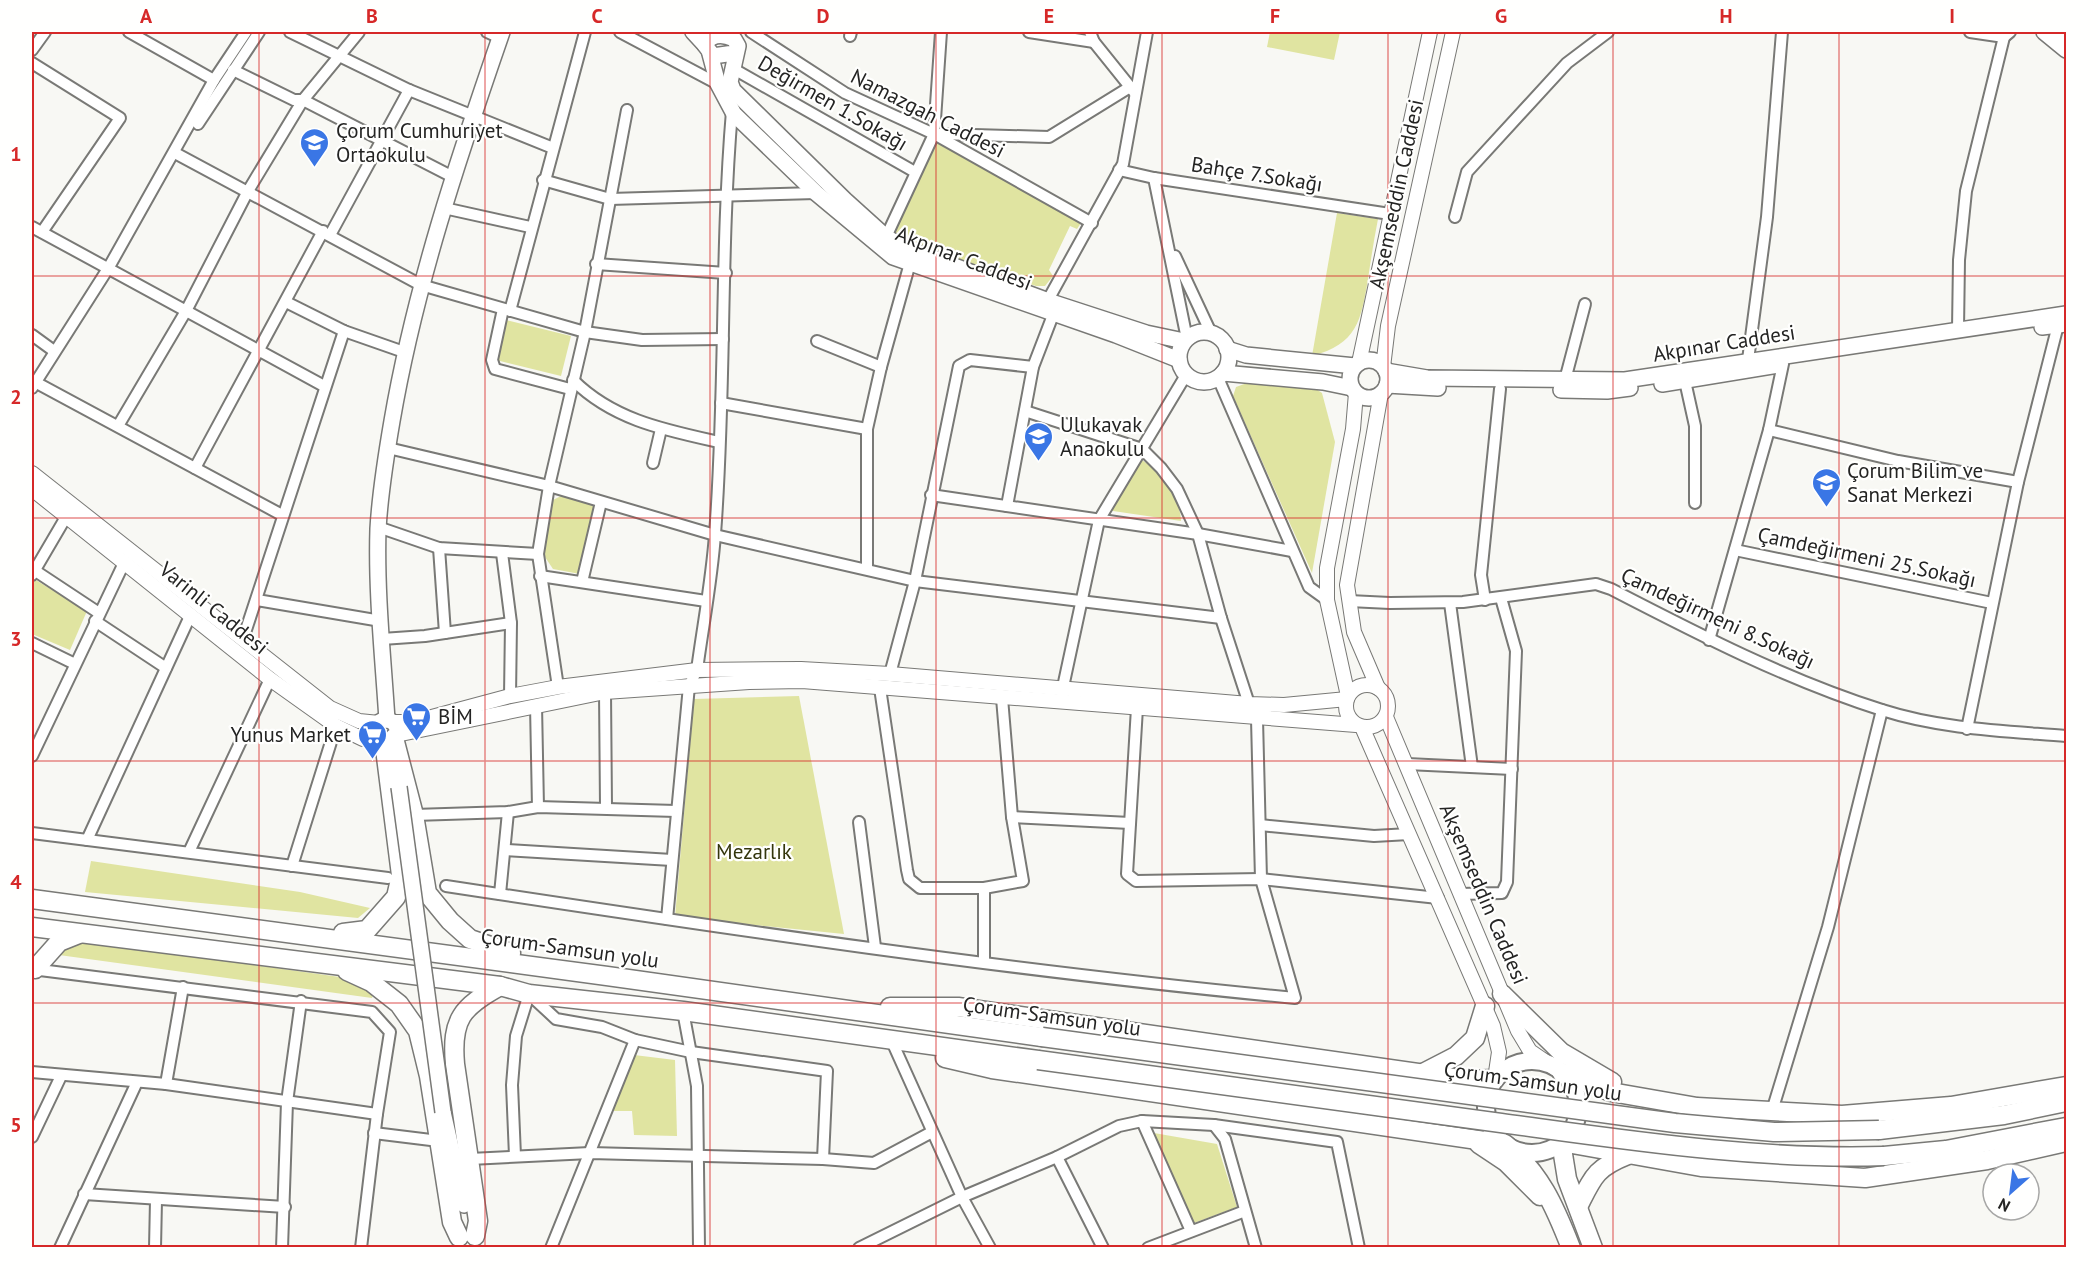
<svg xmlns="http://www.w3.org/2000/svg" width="2098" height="1279" font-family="'PT Sans',sans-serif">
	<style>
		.green { fill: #e0e4a1 }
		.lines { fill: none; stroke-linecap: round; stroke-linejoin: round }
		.minor-casing { stroke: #797976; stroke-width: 14 }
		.tertiary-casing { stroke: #797976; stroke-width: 16 }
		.secondary-casing { stroke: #797976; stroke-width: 18 }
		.primary-casing { stroke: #797976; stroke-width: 20 }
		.trunk-casing { stroke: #797976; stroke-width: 21 }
		.minor { stroke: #fff; stroke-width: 10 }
		.tertiary { stroke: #fff; stroke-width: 14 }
		.secondary { stroke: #fff; stroke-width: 15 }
		.primary { stroke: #fff; stroke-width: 16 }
		.trunk { stroke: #fff; stroke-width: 18 }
		.secondary-bridge-casing { stroke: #797976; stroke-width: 18; stroke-linecap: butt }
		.trunk-bridge-casing { stroke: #797976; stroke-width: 21; stroke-linecap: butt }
		.secondary-bridge { stroke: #fff; stroke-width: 15 }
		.trunk-bridge { stroke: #fff; stroke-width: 18 }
		.grid { fill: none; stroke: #d62828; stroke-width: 1.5; stroke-opacity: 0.55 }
		.labels { text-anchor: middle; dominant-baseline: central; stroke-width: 4.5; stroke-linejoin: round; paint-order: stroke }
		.street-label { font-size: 21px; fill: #242423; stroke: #fffffe }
		.poi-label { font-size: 21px; fill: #242423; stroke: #fffffe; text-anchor: start }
		.park-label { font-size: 21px; fill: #34360c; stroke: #fffffe }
		.neatline { fill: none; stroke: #d62828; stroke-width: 2 }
		.grid-label { font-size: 20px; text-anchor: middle; font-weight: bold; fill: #d62828 }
	</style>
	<rect width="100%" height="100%" fill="#f8f8f4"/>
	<g class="green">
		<path d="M 1270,32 L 1340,32 L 1334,60 L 1267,47 Z"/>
		<path d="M 936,141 L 1074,216 L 1081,223 L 1077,229 L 1070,226 L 1049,270 L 1053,276 L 1045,286 L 1036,286 L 919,248 L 892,235 Z"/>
		<path d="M 1337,213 L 1378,219 C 1374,239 1371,259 1368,279 C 1361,321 1357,344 1312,356 Z"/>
		<path d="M 506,320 L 571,336 L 561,376 L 496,360 Z"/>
		<path d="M 1247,383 L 1313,387 L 1322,393 L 1335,442 L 1312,573 L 1233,396 L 1236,387 Z"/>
		<path d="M 1140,459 C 1159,469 1181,500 1181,521 L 1113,511 L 1111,508 Z"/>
		<path d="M 561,496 L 594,505 L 580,574 L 553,569 L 543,554 L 553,500 Z"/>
		<path d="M 34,579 L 87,611 L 70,650 L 32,634 L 32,585 Z"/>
		<path d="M 799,696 L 844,934 L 675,917 L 694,699 Z"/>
		<path d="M 91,861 L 300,892 L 370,908 L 358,918 L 85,892 Z"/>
		<path d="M 74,940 L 340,977 L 374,990 L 372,998 L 59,955 L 57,949 Z"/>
		<path d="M 634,1055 L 675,1060 L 677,1136 L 634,1135 L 632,1111 L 610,1111 Z"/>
		<path d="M 1154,1133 L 1217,1144 L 1237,1207 L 1194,1223 Z"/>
	</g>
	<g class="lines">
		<defs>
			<g id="minor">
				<path d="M 129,32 L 214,80"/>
				<path d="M 290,32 L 409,90 L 553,148"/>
				<path d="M 487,32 L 500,38"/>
				<path d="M 620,32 L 718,84"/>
				<path d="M 751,32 L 845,93 L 934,134 L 1092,223"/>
				<path d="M 1029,32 L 1094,42"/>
				<path d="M 1090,32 L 1094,42 L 1135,93"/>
				<path d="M 1970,32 L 2004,37 L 2010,32"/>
				<path d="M 850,36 L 851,32"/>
				<path d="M 32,50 L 45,32"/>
				<path d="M 32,63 L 120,118 L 42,232"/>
				<path d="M 732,68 L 915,172"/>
				<path d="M 233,70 L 294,100 L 303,100 L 453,177"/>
				<path d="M 198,124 L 259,32"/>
				<path d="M 938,134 L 1049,137 L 1130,87"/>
				<path d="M 175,153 L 421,285 L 585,332 L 642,340 L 723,339"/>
				<path d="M 1119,170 L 1154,178 L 1390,214"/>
				<path d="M 1154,178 L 1187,339"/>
				<path d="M 543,180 L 610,199 L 816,193"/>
				<path d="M 444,208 L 530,227"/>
				<path d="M 1455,217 L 1467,172 L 1567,63 L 1608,32"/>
				<path d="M 32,227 L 324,386"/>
				<path d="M 330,235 L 409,90"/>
				<path d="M 886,237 L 934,134 L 941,32"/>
				<path d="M 1175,256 L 1211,333"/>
				<path d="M 596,264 L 726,273"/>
				<path d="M 1048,300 L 1123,164 L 1147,32"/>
				<path d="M 286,302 L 344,331 L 404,352"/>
				<path d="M 503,309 L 492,360 L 495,369 L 570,389"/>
				<path d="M 510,311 L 585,32"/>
				<path d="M 1958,329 L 1959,260 L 1966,191 L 2004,37"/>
				<path d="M 32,335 L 54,351"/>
				<path d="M 817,341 L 881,367"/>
				<path d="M 1748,360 L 1767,217 L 1782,32"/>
				<path d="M 1218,378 L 1309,587 L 1327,600"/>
				<path d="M 573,380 C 613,420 665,430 719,442"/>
				<path d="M 1565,380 L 1585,304"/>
				<path d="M 1685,381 L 1695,426 L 1695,503"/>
				<path d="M 35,382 L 282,515"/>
				<path d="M 32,388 L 109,267 L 214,80 L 246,32"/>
				<path d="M 721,403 L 867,429"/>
				<path d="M 1025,411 L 1142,449 L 1161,468 L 1177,489 L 1198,534 L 1221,618 L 1249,704"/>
				<path d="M 118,426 L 186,311 L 248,191 L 303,100 L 359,32"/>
				<path d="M 1769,430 L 1898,461 L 2018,482"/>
				<path d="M 388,448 L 549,486 L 715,535 L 915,581 L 1221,618"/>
				<path d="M 653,463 L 661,429"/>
				<path d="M 195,468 L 323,231"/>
				<path d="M 931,495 L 1198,534 L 1292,551"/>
				<path d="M 1007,506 L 1033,367 L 1053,315"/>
				<path d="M 378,527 L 439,548 L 538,554"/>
				<path d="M 439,548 L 445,633"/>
				<path d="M 1735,550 L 1992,603"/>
				<path d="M 502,553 L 511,623 L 510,696"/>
				<path d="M 867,569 L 867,429 L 881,367 L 910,263"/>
				<path d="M 34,570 L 99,613"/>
				<path d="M 32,575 L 66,517"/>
				<path d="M 540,576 L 706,601"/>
				<path d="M 582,582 L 601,502"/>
				<path d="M 257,600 L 381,621"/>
				<path d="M 1485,600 L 1481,575 L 1500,389"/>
				<path d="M 1349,601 L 1390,603 L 1463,602 L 1596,584 L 1611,589 C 1698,634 1787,680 1882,710 C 1941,729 2005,731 2066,736"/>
				<path d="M 1450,603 L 1472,767"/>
				<path d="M 95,621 L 166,668"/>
				<path d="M 243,639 L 344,331"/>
				<path d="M 382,639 L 425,636 L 511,623"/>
				<path d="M 1709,640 L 1769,430 L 1783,364"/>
				<path d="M 32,643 L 75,664"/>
				<path d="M 890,674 L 915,581 L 959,366 L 970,360 L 1033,367"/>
				<path d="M 558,687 L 538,554 L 549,486 L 585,332 L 627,110"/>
				<path d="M 1063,687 L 1099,520 L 1186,375"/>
				<path d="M 880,688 L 907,870 L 909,879 L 920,888 L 984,888 L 1023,881 L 1012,817 L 1002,698"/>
				<path d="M 605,692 L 606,807"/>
				<path d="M 536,705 L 538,807"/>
				<path d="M 1137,708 L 1127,874 L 1136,881 L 1261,879 L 1438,898"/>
				<path d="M 1967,729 L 2018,482 L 2058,325"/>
				<path d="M 32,756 L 124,563"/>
				<path d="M 1407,764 L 1512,769"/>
				<path d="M 414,815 L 508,812 L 538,807 L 676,811"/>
				<path d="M 1012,817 L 1130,823"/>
				<path d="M 859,822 L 875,947"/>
				<path d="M 1260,825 L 1374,836 L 1409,834"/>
				<path d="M 32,833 L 388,878"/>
				<path d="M 87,840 L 191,614"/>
				<path d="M 506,850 L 672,860"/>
				<path d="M 189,852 L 270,679"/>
				<path d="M 292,866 L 336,726"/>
				<path d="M 446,886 C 728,929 1011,971 1295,998 L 1261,879 L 1257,719"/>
				<path d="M 500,894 L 508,812"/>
				<path d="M 1460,894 L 1502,893 L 1507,882 L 1516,651 L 1501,598"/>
				<path d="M 667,919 L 689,686 L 697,670 C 703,625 712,579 715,534 C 726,393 720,252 732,111"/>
				<path d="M 984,962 L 984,888"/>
				<path d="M 32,969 L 372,1012 L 390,1032 L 377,1114 L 361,1248"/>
				<path d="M 683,1011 L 697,1086 L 699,1248"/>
				<path d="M 894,1046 L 962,1197 L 990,1248"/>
				<path d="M 32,1072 L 166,1084 L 377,1114"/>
				<path d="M 166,1084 L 183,987"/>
				<path d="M 1772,1111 L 1828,927 L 1882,710"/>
				<path d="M 1142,1121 L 1191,1231"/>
				<path d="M 1214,1125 L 1225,1139 L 1256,1248"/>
				<path d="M 374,1133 L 439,1141"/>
				<path d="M 32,1137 L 61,1076"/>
				<path d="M 515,1156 L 512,1085 L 516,1036 L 529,994 L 556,1019 L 602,1027 L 635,1040 L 691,1052 L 827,1071 L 823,1159"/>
				<path d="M 1057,1157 L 1119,1126 L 1142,1121 L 1214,1125 L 1337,1142 L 1359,1248"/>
				<path d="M 470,1159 L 590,1153 L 823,1159 L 874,1163 L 932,1132"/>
				<path d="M 84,1194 L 285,1207"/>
				<path d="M 60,1248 L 137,1082"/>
				<path d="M 155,1248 L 156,1200"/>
				<path d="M 282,1248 L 287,1102 L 301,1001"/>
				<path d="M 551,1248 L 635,1040"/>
				<path d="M 859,1248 L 962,1197 L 1057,1157 L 1103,1248"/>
				<path d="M 1148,1248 L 1245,1211"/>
			</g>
			<g id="tertiary">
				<path d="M 1359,363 L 1430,32"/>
				<path d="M 1383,367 L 1388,326 L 1453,32"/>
				<path d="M 32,473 L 330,708 L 359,721 L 379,723"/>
				<path d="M 32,489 L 270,679 L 336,726 L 363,739 L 381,740"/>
				<circle cx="1367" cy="706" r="21"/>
				<path d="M 1378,688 L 1354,632 L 1347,585 L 1381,393"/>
				<path d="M 1348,696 L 1327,600 L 1327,568 L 1353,429 L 1356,393"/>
				<path d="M 1386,717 L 1518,1031 L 1530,1051 L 1562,1073"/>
				<path d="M 393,722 L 413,722 L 510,696 L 558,687 L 697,670 L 801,669 L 890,674 L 1249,704 L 1284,705 L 1347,699"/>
				<path d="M 1362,727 L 1493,1026 L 1499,1052 L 1495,1079"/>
				<path d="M 396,735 L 605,692 L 749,682 L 802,681 L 1356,725"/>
			</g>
			<g id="secondary">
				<path d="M 693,32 L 705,45"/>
				<path d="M 2044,32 L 2066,50"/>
				<path d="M 2064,32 L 2066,34"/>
				<path d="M 734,53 L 713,56 L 705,45 C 711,33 723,34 734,39 L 738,46 L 730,82 L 733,90 L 845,200 L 886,237 L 903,247 L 1054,303 L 1146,333 L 1184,341"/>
				<path d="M 710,54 L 718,84 L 734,114 L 816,193 L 893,257 L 1116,335 L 1179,360"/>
				<path d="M 2042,327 L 2066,324"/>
				<circle cx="1204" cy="357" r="25"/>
				<path d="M 1227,349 L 1246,355 L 1355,366"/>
				<circle cx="1369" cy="379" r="19"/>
				<path d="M 1386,371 L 1427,378 L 1625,380 L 2066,314"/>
				<path d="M 1223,373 L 1323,382 L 1352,388"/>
				<path d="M 1662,384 L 1778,365"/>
				<path d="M 1387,385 L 1438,388"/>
				<path d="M 1561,390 L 1607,391 L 1630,388"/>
				<path d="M 387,720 C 383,657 376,592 378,529 C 380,493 386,456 392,421 C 415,287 458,159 502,32"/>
				<circle cx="386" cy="731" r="11"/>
				<path d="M 443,1112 L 464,1205"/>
			</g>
			<circle id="primary" cx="1532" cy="1107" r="46"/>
			<g id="trunk">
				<path d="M 394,738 L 414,815 L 427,893 L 450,921 L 470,939 L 511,953"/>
				<path d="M 32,899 L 607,976 L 1042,1037"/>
				<path d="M 32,927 L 500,986 L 529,994 L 683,1011 L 1038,1060"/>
				<path d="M 343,933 L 367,930 L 396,897 L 401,875 L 384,741"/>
				<path d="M 35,969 L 59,942 L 79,934"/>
				<path d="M 347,971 L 371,982 L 399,1004 L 418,1031 L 429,1076 L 452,1222 L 459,1237"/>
				<path d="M 1502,994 L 1561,1052 L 1612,1082"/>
				<path d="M 890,1007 L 958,1007 L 1467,1080 L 1495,1079"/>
				<path d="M 945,1058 L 992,1069 L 1505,1144 C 1540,1172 1555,1207 1571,1248"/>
				<path d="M 1423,1073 L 1456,1056 L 1475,1038 L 1485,1006"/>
				<path d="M 1562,1073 L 1611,1092 L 1697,1107 L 1842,1115 L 1951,1106 L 2066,1086"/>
				<path d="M 1879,1130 L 2004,1115 L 2066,1102"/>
				<path d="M 1479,1144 L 1506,1162 L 1540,1196"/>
				<path d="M 1884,1156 L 1946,1150 L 2066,1127"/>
				<path d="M 1578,1207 C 1593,1177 1595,1168 1628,1155"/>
				<path d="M 475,1236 L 478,1221 L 455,1064 C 451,1019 462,1007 500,986"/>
				<path d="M 1593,1248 L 1567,1179 L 1561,1142 L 1701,1167 L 1865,1178 L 1987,1160 L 2066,1142"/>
			</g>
		</defs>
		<use href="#minor" class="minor-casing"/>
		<use href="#tertiary" class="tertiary-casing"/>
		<use href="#secondary" class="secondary-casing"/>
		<use href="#primary" class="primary-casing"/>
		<use href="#trunk" class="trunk-casing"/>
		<use href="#minor" class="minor"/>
		<use href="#tertiary" class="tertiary"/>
		<use href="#secondary" class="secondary"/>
		<use href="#primary" class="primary"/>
		<use href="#trunk" class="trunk"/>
		<defs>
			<path id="secondary-bridge" d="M 399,787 L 443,1112"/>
			<g id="trunk-bridge">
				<path d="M 1042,1037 L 1675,1123 L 1774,1132 L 1879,1130"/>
				<path d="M 1038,1060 C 1192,1081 1346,1103 1501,1123 C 1627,1140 1755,1160 1884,1156"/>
			</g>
		</defs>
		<use href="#secondary-bridge" class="secondary-bridge-casing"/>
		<use href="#trunk-bridge" class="trunk-bridge-casing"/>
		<use href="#secondary-bridge" class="secondary-bridge"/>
		<use href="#trunk-bridge" class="trunk-bridge"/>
	</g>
	<path class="grid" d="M 259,32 L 259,1248M 485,32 L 485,1248M 710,32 L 710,1248M 936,32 L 936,1248M 1162,32 L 1162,1248M 1388,32 L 1388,1248M 1613,32 L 1613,1248M 1839,32 L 1839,1248M 32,276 L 2066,276M 32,518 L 2066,518M 32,761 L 2066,761M 32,1003 L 2066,1003"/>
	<defs>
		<symbol id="school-pin" viewBox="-11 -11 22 30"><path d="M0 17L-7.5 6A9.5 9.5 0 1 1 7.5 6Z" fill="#3a76e5" stroke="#fffffe"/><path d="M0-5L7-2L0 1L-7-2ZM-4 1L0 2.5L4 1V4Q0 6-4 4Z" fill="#fff"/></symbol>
		<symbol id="supermarket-pin" viewBox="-11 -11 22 30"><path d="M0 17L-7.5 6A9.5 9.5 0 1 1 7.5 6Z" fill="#3a76e5" stroke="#fffffe"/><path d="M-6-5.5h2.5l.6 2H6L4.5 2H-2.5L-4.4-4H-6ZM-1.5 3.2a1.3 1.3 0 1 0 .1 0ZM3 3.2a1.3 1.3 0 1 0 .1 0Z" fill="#fff"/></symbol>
	</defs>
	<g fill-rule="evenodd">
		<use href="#school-pin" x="298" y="126" width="33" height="45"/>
		<use href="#school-pin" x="1022" y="420" width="33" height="45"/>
		<use href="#school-pin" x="1810" y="466" width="33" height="45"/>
		<use href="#supermarket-pin" x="400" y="700" width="33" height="45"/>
		<use href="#supermarket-pin" x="356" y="718" width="33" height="45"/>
	</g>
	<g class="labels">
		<g class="street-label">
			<text transform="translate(833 103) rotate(30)">Değirmen 1.Sokağı</text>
			<text transform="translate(928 113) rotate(27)">Namazgah Caddesi</text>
			<text transform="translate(1257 174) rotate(9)">Bahçe 7.Sokağı</text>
			<text transform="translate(1396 194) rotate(-78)">Akşemseddin Caddesi</text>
			<text transform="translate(964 258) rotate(21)">Akpınar Caddesi</text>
			<text transform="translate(1724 343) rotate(-9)">Akpınar Caddesi</text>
			<text transform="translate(1867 557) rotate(12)">Çamdeğirmeni 25.Sokağı</text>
			<text transform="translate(214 608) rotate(39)">Varinli Caddesi</text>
			<text transform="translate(1718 618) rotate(25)">Çamdeğirmeni 8.Sokağı</text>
			<text transform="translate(1484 894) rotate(67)">Akşemseddin Caddesi</text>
			<text transform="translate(570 948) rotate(8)">Çorum-Samsun yolu</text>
			<text transform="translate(1052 1016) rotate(8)">Çorum-Samsun yolu</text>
			<text transform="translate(1533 1081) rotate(8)">Çorum-Samsun yolu</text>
		</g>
		<g class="poi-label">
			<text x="336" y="130">Çorum Cumhuriyet<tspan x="336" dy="24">Ortaokulu</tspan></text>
			<text x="1060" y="424">Ulukavak<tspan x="1060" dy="24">Anaokulu</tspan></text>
			<text x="1847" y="470">Çorum Bilim ve<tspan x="1847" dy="24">Sanat Merkezi</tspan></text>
			<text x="438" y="716">BİM</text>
			<text x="351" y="734" text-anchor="end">Yunus Market</text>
		</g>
		<g class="park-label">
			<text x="754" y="851">Mezarlık</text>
		</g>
	</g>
	<rect width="2098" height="1279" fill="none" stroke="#fffffe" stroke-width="66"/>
	<g transform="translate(2011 1192) rotate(208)"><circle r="28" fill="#fffffe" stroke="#a7a7a6" stroke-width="1.5"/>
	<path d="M0-4.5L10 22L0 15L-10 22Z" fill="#3a76e5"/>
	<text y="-9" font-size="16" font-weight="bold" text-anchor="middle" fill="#242423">N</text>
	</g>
	<rect x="33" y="33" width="2032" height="1213" class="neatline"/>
	<g class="grid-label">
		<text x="146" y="23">A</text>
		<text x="372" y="23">B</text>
		<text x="597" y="23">C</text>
		<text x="823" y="23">D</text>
		<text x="1049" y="23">E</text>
		<text x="1275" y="23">F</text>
		<text x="1501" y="23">G</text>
		<text x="1726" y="23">H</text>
		<text x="1952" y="23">I</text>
		<text x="16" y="161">1</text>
		<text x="16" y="404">2</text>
		<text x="16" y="646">3</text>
		<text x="16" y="889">4</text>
		<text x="16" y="1132">5</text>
	</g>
</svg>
